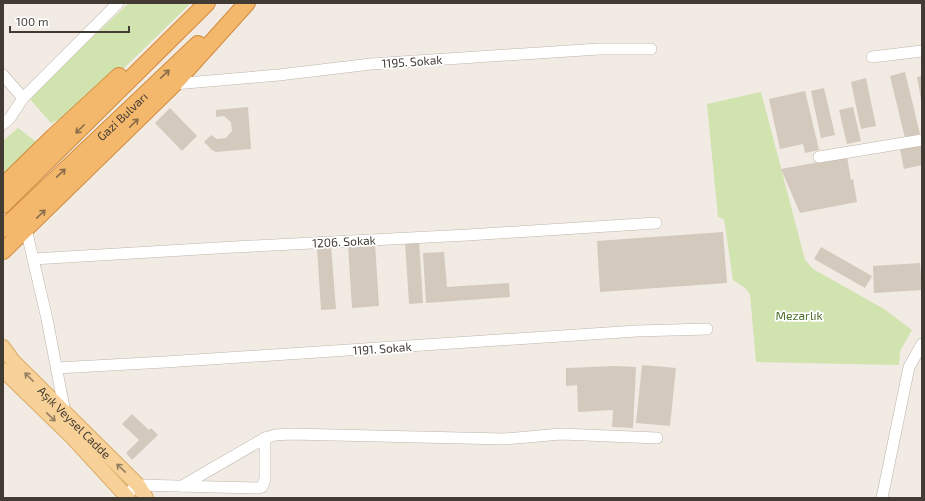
<svg xmlns="http://www.w3.org/2000/svg" width="925" height="501" font-family="'Exo 2',sans-serif">
	<style>
		.green { fill: #d1e3af }
		.building { fill: #d4c9bd }
		.lines { fill: none; stroke-linecap: round; stroke-linejoin: round }
		.minor-casing { stroke: #beb5aa; stroke-width: 12 }
		.major-casing { stroke: #dbac68; stroke-width: 16 }
		.highway-casing { stroke: #d28b3d; stroke-width: 18 }
		.minor { stroke: #fff; stroke-width: 11 }
		.major { stroke: #f7d197; stroke-width: 14 }
		.highway { stroke: #f4b86c; stroke-width: 16 }
		.oneway { stroke: #896d4a }
		.oneway2 { stroke: #937e61 }
		.labels { text-anchor: middle; dominant-baseline: central; stroke-width: 3.5; stroke-linejoin: round; paint-order: stroke }
		.street-label { font-size: 12px; fill: #423b34; stroke: #fff }
		.park-label { font-size: 12px; fill: #4d6f2c; stroke: #fff }
	</style>
	<rect width="100%" height="100%" fill="#f1ebe4"/>
	<g class="green">
		<path d="M 129,3 L 191,3 L 124,68 L 117,70 L 72,114 L 51,123 L 28,97 Z"/>
		<path d="M 761,92 L 805,260 L 813,269 L 884,309 L 912,330 L 900,351 L 899,365 L 756,362 L 750,294 L 744,287 L 733,280 L 724,219 L 718,217 L 707,104 Z"/>
		<path d="M 18,128 L 39,144 L 3,177 L 3,141 Z"/>
	</g>
	<g class="building">
		<path d="M 905,72 L 920,134 L 905,138 L 890,76 Z"/>
		<path d="M 922,76 L 922,99 L 921,99 L 917,77 Z"/>
		<path d="M 866,78 L 876,126 L 861,129 L 851,82 Z"/>
		<path d="M 824,88 L 835,135 L 821,138 L 811,91 Z"/>
		<path d="M 805,91 L 819,150 L 805,153 L 803,144 L 780,149 L 769,99 Z"/>
		<path d="M 248,107 L 251,149 L 216,152 L 212,150 L 204,142 L 211,135 L 217,139 L 226,138 L 232,131 L 231,122 L 224,116 L 216,117 L 216,110 Z"/>
		<path d="M 853,107 L 861,141 L 847,144 L 839,110 Z"/>
		<path d="M 170,108 L 197,136 L 182,151 L 155,123 Z"/>
		<path d="M 922,145 L 922,165 L 904,169 L 900,149 Z"/>
		<path d="M 847,157 L 851,180 L 853,179 L 857,202 L 800,213 L 781,169 Z"/>
		<path d="M 723,232 L 727,283 L 600,292 L 597,241 Z"/>
		<path d="M 419,240 L 423,303 L 409,304 L 405,241 Z"/>
		<path d="M 375,243 L 379,306 L 352,308 L 348,245 Z"/>
		<path d="M 331,246 L 336,309 L 321,310 L 317,247 Z"/>
		<path d="M 821,247 L 872,276 L 865,288 L 814,259 Z"/>
		<path d="M 444,252 L 447,287 L 509,283 L 510,297 L 426,303 L 423,253 Z"/>
		<path d="M 920,263 L 922,290 L 874,293 L 873,266 Z"/>
		<path d="M 642,365 L 676,368 L 670,426 L 636,423 Z"/>
		<path d="M 615,366 L 636,367 L 633,428 L 612,427 L 613,410 L 578,412 L 577,385 L 566,386 L 566,368 Z"/>
		<path d="M 132,414 L 149,430 L 151,428 L 158,435 L 132,460 L 126,453 L 139,440 L 122,424 Z"/>
	</g>
	<g class="lines">
		<defs>
			<g id="minor">
				<path d="M 872,57 L 922,51"/>
				<path d="M 3,75 L 23,98"/>
				<path d="M 174,84 L 279,75 L 371,64 L 599,49 L 651,49"/>
				<path d="M 3,124 L 10,118 L 23,98 L 118,3"/>
				<path d="M 819,157 L 922,140"/>
				<path d="M 26,229 L 47,319 L 65,413"/>
				<path d="M 33,259 L 234,247 L 468,235 L 656,223"/>
				<path d="M 57,368 L 165,362 L 637,331 L 707,329"/>
				<path d="M 182,486 L 265,438"/>
				<path d="M 126,495 L 138,485 L 257,488 L 262,487 L 265,479 L 265,438 L 275,435 L 291,434 L 504,439 L 561,434 L 657,438"/>
				<path d="M 882,498 L 909,367 L 922,344"/>
			</g>
			<g id="major">
				<path id="s1" d="M 3,347 L 13,361 L 138,485 L 146,498"/>
				<path d="M 3,370 L 73,438 L 128,498"/>
			</g>
			<g id="highway">
				<path d="M 3,186 L 53,137 L 119,76"/>
				<path d="M 3,205 L 207,3"/>
				<path id="s2" d="M 3,229 L 198,44"/>
				<path d="M 3,251 L 174,84 L 247,3"/>
			</g>
		</defs>
		<use href="#minor" class="minor-casing"/>
		<use href="#major" class="major-casing"/>
		<use href="#highway" class="highway-casing"/>
		<use href="#minor" class="minor"/>
		<use href="#major" class="major"/>
		<use href="#highway" class="highway"/>
	</g>
	<defs><path id="oneway-shaft" d="M-6 0H5M1.5-3L5.5 0L1.5 3" fill="none" stroke-width="1.6" stroke-linecap="round" stroke-linejoin="round"/></defs>
	<g class="oneway">
		<use href="#oneway-shaft" transform="translate(165 74) rotate(-43)"/>
		<use href="#oneway-shaft" transform="translate(134 123) rotate(-44)"/>
		<use href="#oneway-shaft" transform="translate(80 129) rotate(135)"/>
		<use href="#oneway-shaft" transform="translate(61 173) rotate(-43)"/>
		<use href="#oneway-shaft" transform="translate(41 214) rotate(-44)"/>
	</g>
	<g class="oneway2">
		<use href="#oneway-shaft" transform="translate(29 377) rotate(-135)"/>
		<use href="#oneway-shaft" transform="translate(51 417) rotate(44)"/>
		<use href="#oneway-shaft" transform="translate(121 468) rotate(-136)"/>
	</g>
	<g class="labels">
		<g class="street-label">
			<text transform="translate(412 61) rotate(-4)">1195. Sokak</text>
			<text stroke="none"><textPath href="#s2" startOffset="164">Gazi Bulvarı</textPath></text>
			<text transform="translate(344 241) rotate(-3)">1206. Sokak</text>
			<text transform="translate(382 348) rotate(-4)">1191. Sokak</text>
			<text stroke="none"><textPath href="#s1" startOffset="104">Aşık Veysel Cadde</textPath></text>
		</g>
		<g class="park-label">
			<text x="799" y="315">Mezarlık</text>
		</g>
	</g>
	<rect width="925" height="501" fill="none" stroke="#423b34" stroke-width="8"/>
	<path d="M10 26v6h119v-6" fill="none" stroke="#423b34" stroke-width="2"/>
	<text x="16" y="26" font-size="12" fill="#423b34" stroke="#ffffff" stroke-width="3" paint-order="stroke">100 m</text>
</svg>
